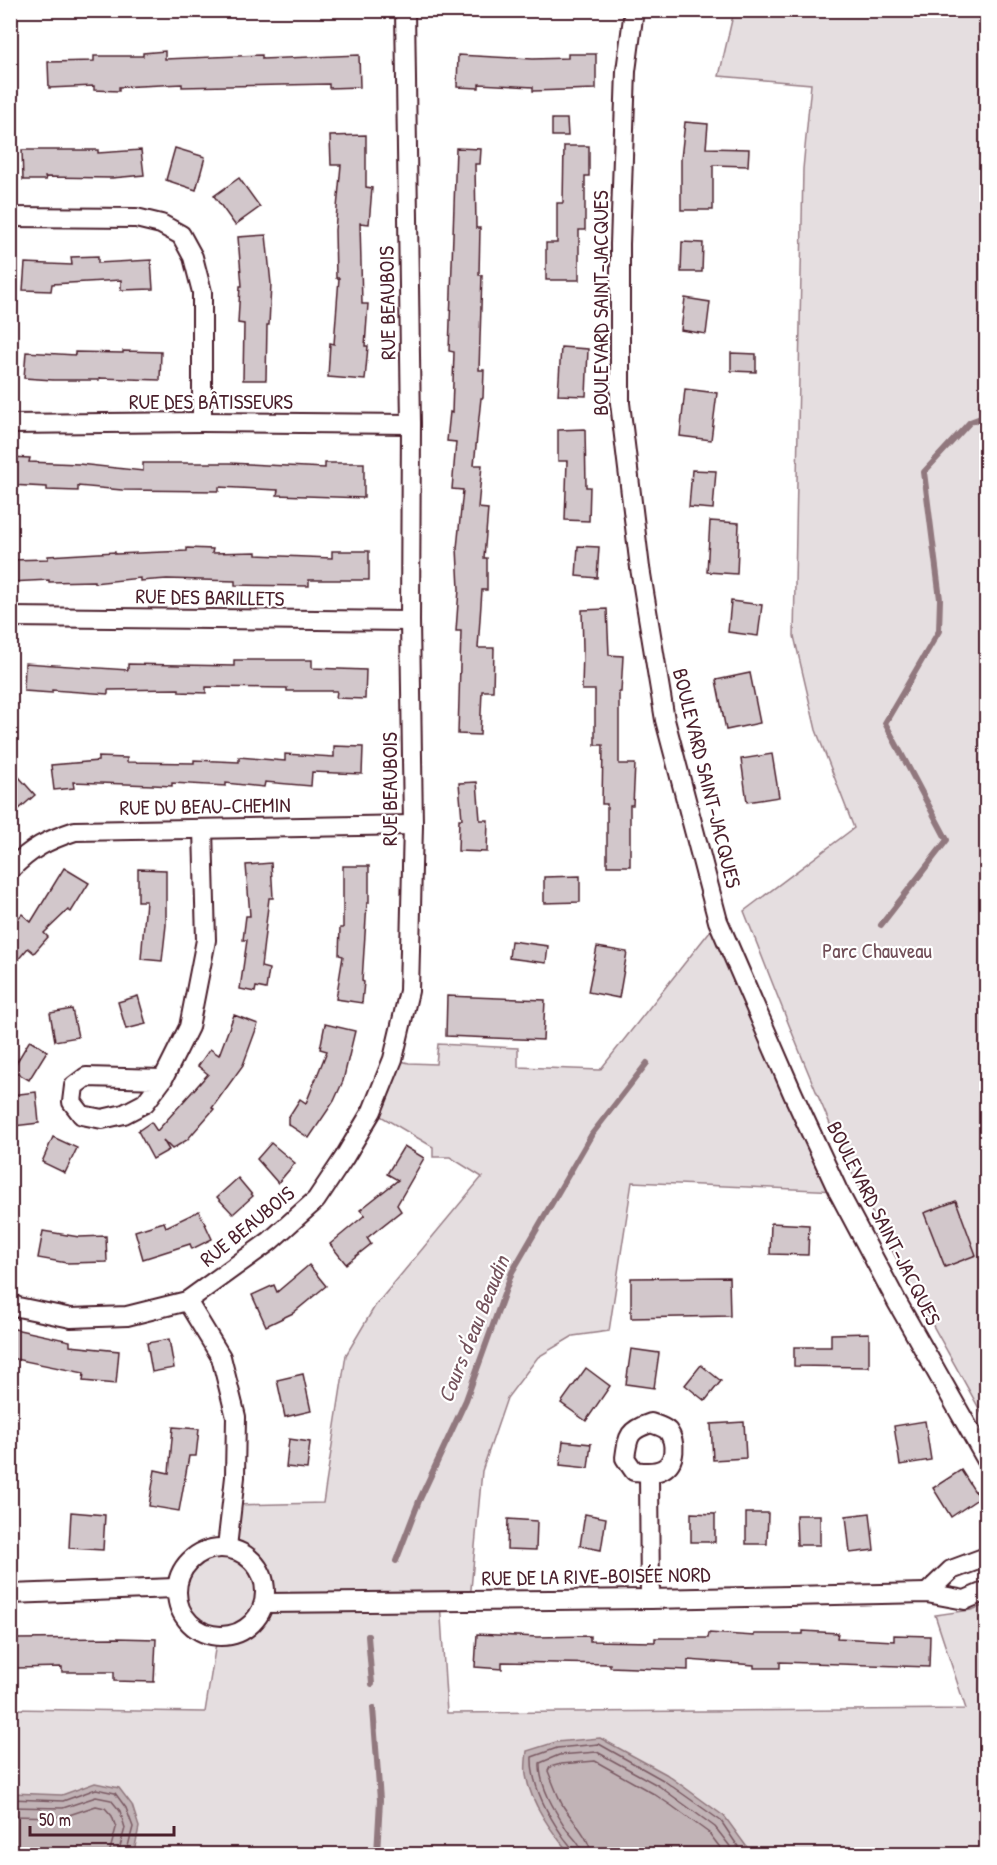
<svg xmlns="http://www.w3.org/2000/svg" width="997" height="1865" font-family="'Patrick Hand',sans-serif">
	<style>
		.green { fill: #e5dee0; stroke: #987e86; stroke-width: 1.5 }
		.water { fill: #c1b3b6; stroke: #91787e; stroke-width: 1.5 }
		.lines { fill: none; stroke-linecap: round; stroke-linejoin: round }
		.shore { stroke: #7a5a63; stroke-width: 1.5 }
		.stream { stroke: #91787e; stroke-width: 6 }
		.building { fill: #d2c7cb; stroke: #4a1f2b; stroke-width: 1.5 }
		.minor-casing { stroke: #4a1f2b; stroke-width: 22 }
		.minor { stroke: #fff; stroke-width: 18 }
		.labels { text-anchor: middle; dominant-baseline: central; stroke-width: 4.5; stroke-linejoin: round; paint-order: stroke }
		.street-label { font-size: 21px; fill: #4a1f2b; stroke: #fff }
		.park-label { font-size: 21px; fill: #714f58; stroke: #fff }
		.water-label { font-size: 22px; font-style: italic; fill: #74535c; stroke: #fff }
	</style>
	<rect width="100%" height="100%" fill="#fff"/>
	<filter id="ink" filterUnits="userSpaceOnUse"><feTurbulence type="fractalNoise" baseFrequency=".0167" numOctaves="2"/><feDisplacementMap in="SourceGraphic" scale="12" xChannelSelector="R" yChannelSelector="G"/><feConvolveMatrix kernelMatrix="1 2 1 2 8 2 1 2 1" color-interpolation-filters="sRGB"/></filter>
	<g filter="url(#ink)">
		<g class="green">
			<path d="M 734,11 L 986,11 L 986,1421 C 941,1339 893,1257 852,1173 C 812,1087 779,999 744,911 L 854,828 L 816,730 L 794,636 L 803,169 L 811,84 L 719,76 Z"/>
			<path d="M 718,921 L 838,1191 L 632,1182 L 609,1331 L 573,1336 L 538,1357 L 507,1398 L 482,1471 L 470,1600 L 440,1601 L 447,1713 L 966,1709 L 935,1615 L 971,1610 L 986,1605 L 986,1854 L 11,1854 L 11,1709 L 205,1712 L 217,1637 L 190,1625 L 179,1608 L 175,1588 L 182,1568 L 202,1551 L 227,1547 L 232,1505 L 323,1503 L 346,1355 L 375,1306 L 482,1177 L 450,1157 L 433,1157 L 433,1147 L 372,1111 L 393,1059 L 409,1063 L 436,1064 L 438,1044 L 518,1048 L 518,1067 L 600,1070 Z"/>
		</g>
		<g class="water">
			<path d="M 600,1738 L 666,1774 L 725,1817 L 749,1850 L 749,1854 L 570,1854 C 552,1832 531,1804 526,1775 C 525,1768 526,1759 527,1751 L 556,1742 Z"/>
			<path d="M 95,1783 L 119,1788 L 132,1805 L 139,1827 L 135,1847 L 130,1854 L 11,1854 L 11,1793 L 62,1795 Z"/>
		</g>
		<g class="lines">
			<g class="shore">
				<path d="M 10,1799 L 63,1801 L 96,1789 L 115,1793 L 126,1808 L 133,1827 L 126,1854"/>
				<path d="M 10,1807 L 63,1808 L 96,1797 L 111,1800 L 120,1811 L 125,1828 L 118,1854"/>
				<path d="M 10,1816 L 63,1817 L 96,1806 L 105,1808 L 112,1816 L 116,1828 L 109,1854"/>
				<path d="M 574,1854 C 573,1846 566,1842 562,1835 C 546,1812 531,1785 532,1757 L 557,1748 L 599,1744 L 663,1780 L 721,1821 L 743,1854"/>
				<path d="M 582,1854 C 581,1844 573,1838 567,1830 C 555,1811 539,1786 540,1763 L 559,1755 L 597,1752 L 659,1786 L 715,1827 L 736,1854"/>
				<path d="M 591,1854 C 590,1838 572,1820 563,1806 C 557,1795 553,1783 548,1771 L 550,1767 L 561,1764 L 595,1761 L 654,1794 L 672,1806 L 709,1833 L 725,1854"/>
			</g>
			<g class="stream">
				<path d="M 881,925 L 947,840 L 885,723 L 939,631 L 940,599 L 924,472 L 970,422 L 986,416"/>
				<path d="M 396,1561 L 419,1501 L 466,1400 L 512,1272 L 592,1134 L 647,1063"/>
				<path d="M 368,1636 L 372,1684"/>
				<path d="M 373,1708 L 380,1800 L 377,1854"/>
			</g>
		</g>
		<g class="building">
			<path d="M 165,51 L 165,59 L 262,55 L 262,59 L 359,55 L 360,87 L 329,88 L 329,84 L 182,87 L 182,84 L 119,87 L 119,91 L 94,90 L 94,86 L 49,88 L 48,62 L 94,61 L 94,56 L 143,56 L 143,53 Z"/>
			<path d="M 568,54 L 596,54 L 596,89 L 533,91 L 533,87 L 479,84 L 479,88 L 457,87 L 458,55 L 533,59 L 568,58 Z"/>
			<path d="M 552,119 L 567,119 L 568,136 L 552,136 Z"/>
			<path d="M 685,122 L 708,124 L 706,148 L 749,149 L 748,166 L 713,165 L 713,210 L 681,210 L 681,159 Z"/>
			<path d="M 366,135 L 366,187 L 372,188 L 369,224 L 360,223 L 362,304 L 368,304 L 365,346 L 368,346 L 365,380 L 328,377 L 330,343 L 334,344 L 339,278 L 336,278 L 335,230 L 341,165 L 331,165 L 330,136 Z"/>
			<path d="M 564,146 L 589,146 L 589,176 L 585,176 L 585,230 L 579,230 L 579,280 L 546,280 L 546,243 L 557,243 L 557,203 L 563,203 Z"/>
			<path d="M 175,148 L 205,157 L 196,190 L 166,180 Z"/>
			<path d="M 456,148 L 481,149 L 480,164 L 475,164 L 476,228 L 480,228 L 479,275 L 482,275 L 479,370 L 484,370 L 483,398 L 481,398 L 474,465 L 482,465 L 478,508 L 488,509 L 484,558 L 487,558 L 487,590 L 482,590 L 478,648 L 494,648 L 493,691 L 482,691 L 480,735 L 458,734 L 461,631 L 456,631 L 459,589 L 457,548 L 463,490 L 452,489 L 456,442 L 447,441 L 450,412 L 452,413 L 454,352 L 449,351 Z"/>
			<path d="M 22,150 L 98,150 L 98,153 L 141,150 L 144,175 L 112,178 L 45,177 L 46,180 L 23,180 Z"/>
			<path d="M 239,178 L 260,207 L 235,225 L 214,196 Z"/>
			<path d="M 266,235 L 271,284 L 269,325 L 267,325 L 266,380 L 243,380 L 244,324 L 238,323 L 240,286 L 242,286 L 238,237 Z"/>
			<path d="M 682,242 L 703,243 L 702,272 L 681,272 Z"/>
			<path d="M 98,256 L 98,263 L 151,260 L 153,289 L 121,290 L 121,280 L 52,284 L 51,291 L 23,290 L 25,263 L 72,265 L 71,257 Z"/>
			<path d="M 685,298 L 710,302 L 706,334 L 681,330 Z"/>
			<path d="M 561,347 L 588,349 L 586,396 L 558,395 Z"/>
			<path d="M 123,351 L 161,352 L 160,380 L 99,378 L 99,380 L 53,380 L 24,378 L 26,352 L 75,355 L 75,352 L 123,353 Z"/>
			<path d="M 731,353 L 756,354 L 756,372 L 731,371 Z"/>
			<path d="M 685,389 L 717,393 L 711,440 L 680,436 Z"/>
			<path d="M 585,429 L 586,487 L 590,487 L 589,521 L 565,520 L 567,461 L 558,461 L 558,430 Z"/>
			<path d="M 10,457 L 30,458 L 29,462 L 79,464 L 143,471 L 143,463 L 230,463 L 325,468 L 325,463 L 364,463 L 364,498 L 277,495 L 278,490 L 219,487 L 219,491 L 122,490 L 78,486 L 78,491 L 47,490 L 47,487 L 10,485 Z"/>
			<path d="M 692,470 L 716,471 L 713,509 L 689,507 Z"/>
			<path d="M 710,521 L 739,523 L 737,574 L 707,572 Z"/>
			<path d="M 578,546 L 599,547 L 597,578 L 576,576 Z"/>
			<path d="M 187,548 L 213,549 L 212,553 L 256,552 L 256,555 L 332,558 L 332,551 L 369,551 L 369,580 L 309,580 L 309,586 L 235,585 L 235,581 L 167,579 L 140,581 L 140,578 L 94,583 L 94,581 L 49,582 L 49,580 L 10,582 L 10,560 L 48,559 L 48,556 L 115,552 L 115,554 L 187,551 Z"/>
			<path d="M 731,601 L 762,605 L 758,636 L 728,632 Z"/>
			<path d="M 607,609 L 609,655 L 623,656 L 621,692 L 619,692 L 619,764 L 635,764 L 633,805 L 630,805 L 630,866 L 607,866 L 607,804 L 602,804 L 603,745 L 595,745 L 595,690 L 582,690 L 583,649 L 582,610 Z"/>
			<path d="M 234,660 L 312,660 L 312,668 L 366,670 L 365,699 L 336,698 L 337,691 L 287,691 L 287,688 L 206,687 L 206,693 L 179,692 L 179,689 L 108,690 L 108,694 L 52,690 L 52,693 L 24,691 L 25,663 L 128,670 L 128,664 L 234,666 Z"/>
			<path d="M 750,673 L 760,723 L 726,730 L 716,680 Z"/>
			<path d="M 334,746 L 363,747 L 362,774 L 312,772 L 311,786 L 265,782 L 264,787 L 226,783 L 226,786 L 172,783 L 172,786 L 153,785 L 73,782 L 74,788 L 54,790 L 51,765 L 98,761 L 98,757 L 127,758 L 127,762 L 194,763 L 194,760 L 239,762 L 239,757 L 285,761 L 285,754 L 334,757 Z"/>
			<path d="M 772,754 L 779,797 L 747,802 L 741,759 Z"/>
			<path d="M 19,777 L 35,795 L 10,817 L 10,785 Z"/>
			<path d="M 477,782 L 480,820 L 488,820 L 487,852 L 458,851 L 459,819 L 462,819 L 459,783 Z"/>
			<path d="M 271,863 L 273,898 L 269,898 L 261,967 L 269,969 L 266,989 L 256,987 L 255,992 L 240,989 L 247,940 L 243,940 L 246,916 L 250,916 L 246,865 Z"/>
			<path d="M 343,866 L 369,866 L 369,903 L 367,903 L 362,981 L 364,982 L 362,1003 L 336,999 L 343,956 L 339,955 L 340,928 L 343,928 Z"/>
			<path d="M 64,868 L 89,883 L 71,912 L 68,910 L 44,933 L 48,937 L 34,953 L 28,948 L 10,969 L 10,927 L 22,914 L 31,922 Z"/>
			<path d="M 138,869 L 166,870 L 166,925 L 162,961 L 141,959 L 146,901 L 138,901 Z"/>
			<path d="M 580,876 L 580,902 L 544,903 L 544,877 Z"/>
			<path d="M 511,941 L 548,946 L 546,963 L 509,958 Z"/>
			<path d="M 597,947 L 627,952 L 619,998 L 588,992 Z"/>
			<path d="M 138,996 L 146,1024 L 126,1029 L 118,1002 Z"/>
			<path d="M 447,996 L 545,1000 L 543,1040 L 446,1036 Z"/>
			<path d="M 72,1009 L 78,1037 L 55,1041 L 50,1013 Z"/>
			<path d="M 234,1015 L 258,1024 L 243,1065 L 212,1108 L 214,1109 L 187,1140 L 172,1149 L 163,1140 L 169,1150 L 153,1159 L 138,1131 L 151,1122 L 157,1131 L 208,1074 L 198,1066 L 210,1049 L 219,1055 Z"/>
			<path d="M 325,1024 L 355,1031 L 343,1081 L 334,1101 L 309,1138 L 288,1124 L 288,1118 L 300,1099 L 306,1103 L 327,1051 L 320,1049 Z"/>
			<path d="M 30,1040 L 47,1051 L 29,1080 L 12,1070 Z"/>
			<path d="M 36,1092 L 39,1123 L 14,1126 L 11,1095 Z"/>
			<path d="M 53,1137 L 77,1148 L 65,1173 L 42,1162 Z"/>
			<path d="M 271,1143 L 295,1163 L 278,1183 L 257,1159 Z"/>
			<path d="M 404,1146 L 424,1158 L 397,1205 L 401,1211 L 367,1238 L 371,1244 L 346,1264 L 330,1244 L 365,1215 L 360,1210 L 398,1180 L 387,1174 Z"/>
			<path d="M 238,1178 L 253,1196 L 233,1214 L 217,1197 Z"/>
			<path d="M 956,1201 L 976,1255 L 945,1267 L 924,1213 Z"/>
			<path d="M 199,1211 L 212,1239 L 192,1249 L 190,1244 L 143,1259 L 135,1231 L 164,1222 L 166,1227 Z"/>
			<path d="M 771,1223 L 809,1225 L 808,1255 L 770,1254 Z"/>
			<path d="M 43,1231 L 79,1237 L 106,1236 L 107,1262 L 67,1263 L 38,1258 Z"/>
			<path d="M 309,1265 L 326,1286 L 293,1313 L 266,1326 L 252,1295 L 274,1285 L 277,1292 Z"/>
			<path d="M 729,1277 L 730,1316 L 631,1318 L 631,1278 Z"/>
			<path d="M 10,1328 L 70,1341 L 70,1346 L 119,1351 L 116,1384 L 83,1381 L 84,1373 L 10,1358 Z"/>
			<path d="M 869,1333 L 869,1367 L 794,1366 L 794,1347 L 831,1347 L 831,1334 Z"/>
			<path d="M 169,1339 L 174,1368 L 152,1372 L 147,1343 Z"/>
			<path d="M 631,1349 L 659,1353 L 654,1388 L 626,1384 Z"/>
			<path d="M 701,1365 L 721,1381 L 705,1401 L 685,1385 Z"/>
			<path d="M 586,1368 L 610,1386 L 586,1421 L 561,1403 Z"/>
			<path d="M 303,1374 L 311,1411 L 285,1417 L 277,1380 Z"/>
			<path d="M 925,1421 L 931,1460 L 900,1465 L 894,1426 Z"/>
			<path d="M 744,1422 L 746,1458 L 713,1460 L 711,1424 Z"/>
			<path d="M 173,1427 L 199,1429 L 196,1456 L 189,1456 L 179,1511 L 149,1506 L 155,1470 L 169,1473 Z"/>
			<path d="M 289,1439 L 310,1442 L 307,1469 L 286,1467 Z"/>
			<path d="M 563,1441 L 591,1444 L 588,1468 L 560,1465 Z"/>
			<path d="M 961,1470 L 979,1498 L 951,1517 L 933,1488 Z"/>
			<path d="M 71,1512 L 105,1515 L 103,1550 L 69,1548 Z"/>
			<path d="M 691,1513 L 715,1514 L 715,1542 L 691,1542 Z"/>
			<path d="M 746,1513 L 768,1513 L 767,1544 L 746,1544 Z"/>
			<path d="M 870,1513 L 874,1550 L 850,1553 L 846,1516 Z"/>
			<path d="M 585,1514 L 606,1518 L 601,1550 L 580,1546 Z"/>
			<path d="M 796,1515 L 820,1515 L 820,1545 L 797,1545 Z"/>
			<path d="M 508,1519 L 537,1521 L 536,1550 L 507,1549 Z"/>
			<path d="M 803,1631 L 838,1633 L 837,1638 L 894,1641 L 894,1635 L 930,1636 L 929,1667 L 780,1662 L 780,1668 L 754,1668 L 754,1665 L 688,1660 L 688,1670 L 610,1667 L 610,1664 L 502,1662 L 502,1669 L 475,1667 L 477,1634 L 538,1637 L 590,1636 L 590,1641 L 655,1642 L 655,1638 L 708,1638 L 709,1633 L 754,1636 L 754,1634 L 803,1634 Z"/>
			<path d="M 116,1638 L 156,1639 L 154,1682 L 114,1681 L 114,1672 L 62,1672 L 62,1667 L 16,1668 L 15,1639 Z"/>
		</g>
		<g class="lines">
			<defs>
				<g id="minor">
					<path d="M 634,10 L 626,71 L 620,244 L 620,403 L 640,568 L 665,720 L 718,921 L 793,1094 L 838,1191 L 897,1302 L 986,1459"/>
					<path d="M 10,217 L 136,218 L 161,224 L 181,235 L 193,257 L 202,292 L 202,422"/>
					<path d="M 10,424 L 202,422 L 411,424"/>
					<path d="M 10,617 L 410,621"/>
					<path d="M 10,870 C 31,848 48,840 75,831 L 413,825"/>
					<path d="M 163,1079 L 86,1077 L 74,1086 L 72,1102 L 82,1115 L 102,1119 L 124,1114 L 145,1103 L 163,1079 L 189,1027 L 206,940 L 203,829"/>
					<path d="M 187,1301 L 221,1357 L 236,1417 L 235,1477 L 227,1547"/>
					<path d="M 10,1303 L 18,1307 L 71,1318 L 127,1316 L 187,1301 L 270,1241 L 316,1200 L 344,1158 L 372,1111 L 393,1059 L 409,991 L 413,825 L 410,621 L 411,424 L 405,10"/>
					<path d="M 651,1423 C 656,1425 664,1427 668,1431 C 676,1442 676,1462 663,1469 C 654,1474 644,1472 634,1471 L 625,1458 C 628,1435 629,1430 651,1423 Z"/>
					<path d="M 649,1473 L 650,1599"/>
					<circle cx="221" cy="1592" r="44"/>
					<path d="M 927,1593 L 951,1570 L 986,1557"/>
					<path d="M 10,1594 L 175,1588"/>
					<path d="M 265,1603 L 650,1599 L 927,1593 L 965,1600 L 986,1591"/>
				</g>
			</defs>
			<use href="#minor" class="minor-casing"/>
			<use href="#minor" class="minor"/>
		</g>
	</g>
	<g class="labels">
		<g class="street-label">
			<text transform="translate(387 303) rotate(-91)">RUE BEAUBOIS</text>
			<text transform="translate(600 303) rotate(-90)">BOULEVARD SAINT-JACQUES</text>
			<text x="211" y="401">RUE DES BÂTISSEURS</text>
			<text transform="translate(210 597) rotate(1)">RUE DES BARILLETS</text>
			<text transform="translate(707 778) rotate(76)">BOULEVARD SAINT-JACQUES</text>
			<text transform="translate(389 789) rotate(-90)">RUE BEAUBOIS</text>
			<text transform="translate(205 806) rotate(-1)">RUE DU BEAU-CHEMIN</text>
			<text transform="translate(884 1223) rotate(63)">BOULEVARD SAINT-JACQUES</text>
			<text transform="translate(247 1226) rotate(-39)">RUE BEAUBOIS</text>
			<text transform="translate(596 1576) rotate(-1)">RUE DE LA RIVE-BOISÉE NORD</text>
		</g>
		<g class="park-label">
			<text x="877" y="950">Parc Chauveau</text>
		</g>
		<g class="water-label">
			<text transform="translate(473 1329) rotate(-68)">Cours d'eau Beaudin</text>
		</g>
	</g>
	<rect width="997" height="1865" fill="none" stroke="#fff" stroke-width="36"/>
	<rect x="18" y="18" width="961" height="1829" fill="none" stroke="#4a1f2b" stroke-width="2" filter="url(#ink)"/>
	<path d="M30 1826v9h144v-9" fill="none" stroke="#4a1f2b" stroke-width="3"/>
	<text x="39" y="1826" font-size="18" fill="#4a1f2b" stroke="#ffffff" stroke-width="4.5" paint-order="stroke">50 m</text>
</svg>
